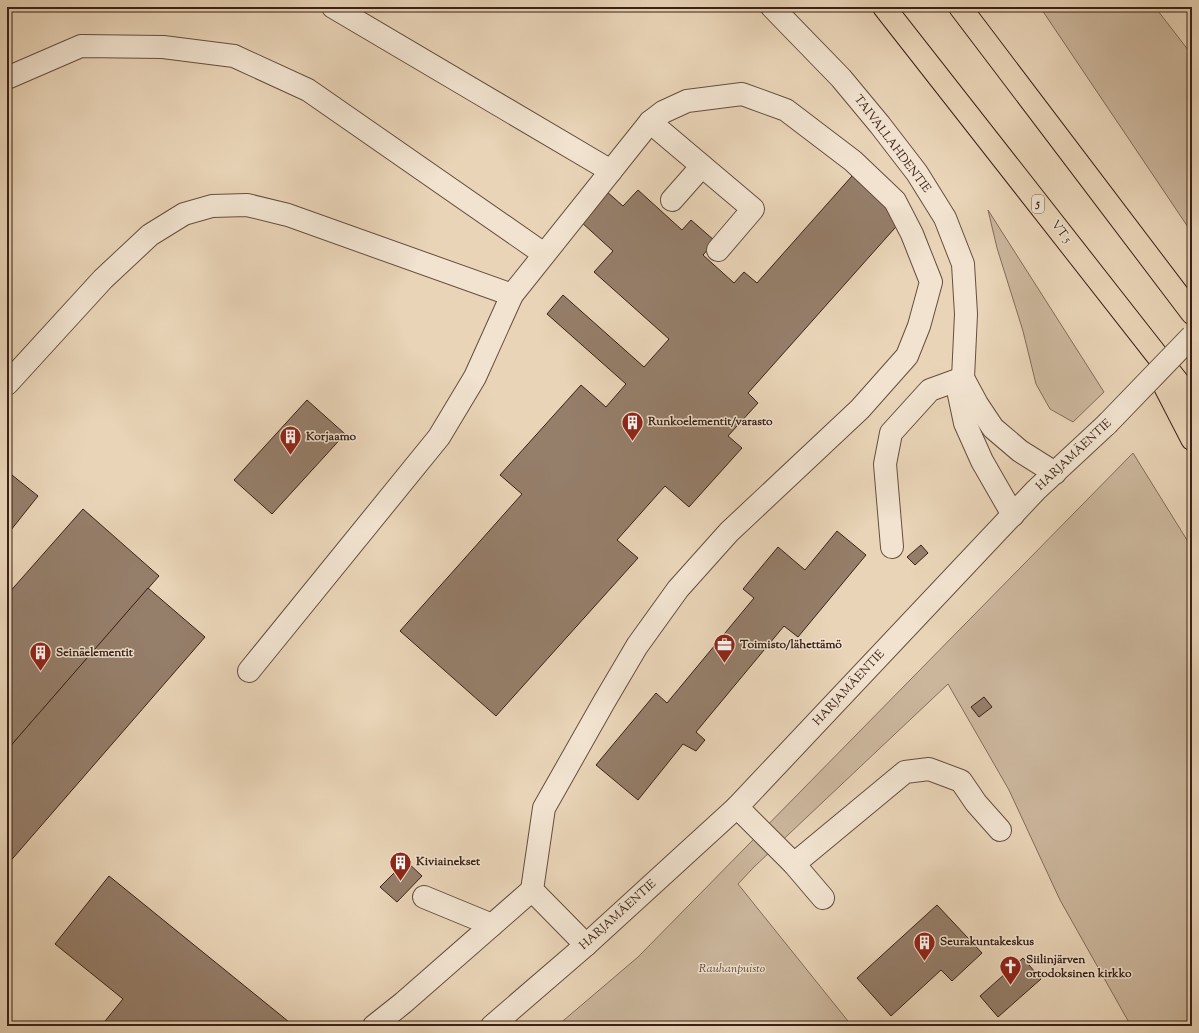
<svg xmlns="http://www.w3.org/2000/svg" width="1199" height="1033" font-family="'Sorts Mill Goudy',serif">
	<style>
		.green { fill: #cbb69c; stroke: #826c5a }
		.building { fill: #957e6a; stroke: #3a2117 }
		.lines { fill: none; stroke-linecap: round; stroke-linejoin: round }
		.minor-casing { stroke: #664e3f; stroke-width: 24 }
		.highway-casing { stroke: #3a2117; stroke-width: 24 }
		.minor { stroke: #f1e3d0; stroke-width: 22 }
		.highway { stroke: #e9d4b7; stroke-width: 22 }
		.minor-bridge-casing { stroke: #664e3f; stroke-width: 24; stroke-linecap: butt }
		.minor-bridge { stroke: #f1e3d0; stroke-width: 22 }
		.labels { text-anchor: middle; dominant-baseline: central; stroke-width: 3; stroke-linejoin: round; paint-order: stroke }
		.shield { fill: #f1e3d0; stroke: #715b4e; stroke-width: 1 }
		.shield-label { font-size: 11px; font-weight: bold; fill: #3a2117 }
		.street-label { font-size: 12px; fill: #3a2117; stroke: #f1e3d0 }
		.poi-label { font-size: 12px; font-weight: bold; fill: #3a2117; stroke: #f1e3d0; text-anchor: start }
		.park-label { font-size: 12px; font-style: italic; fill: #5e4638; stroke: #f1e3d0 }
	</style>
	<rect width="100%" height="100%" fill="#e9d4b7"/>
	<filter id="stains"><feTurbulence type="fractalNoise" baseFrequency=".005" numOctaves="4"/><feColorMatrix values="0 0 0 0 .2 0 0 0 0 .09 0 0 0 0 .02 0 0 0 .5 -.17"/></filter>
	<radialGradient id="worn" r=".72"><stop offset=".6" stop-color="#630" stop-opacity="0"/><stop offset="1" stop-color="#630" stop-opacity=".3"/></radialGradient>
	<g class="green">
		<path d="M 1040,7 L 1155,7 L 1192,55 L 1192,233 Z"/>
		<path d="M 988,210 L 1104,392 L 1073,422 L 1050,409 L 1036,384 L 1023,331 L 997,248 Z"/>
		<path d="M 1133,453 L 1192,548 L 1192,1026 L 1131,1026 L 1060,900 L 1009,790 L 948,684 L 754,867 L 738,884 L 852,1026 L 557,1026 L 638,957 Z"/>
	</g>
	<g class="building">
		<path d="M 852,176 L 902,220 L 748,393 L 758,403 L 728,436 L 742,448 L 689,507 L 665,486 L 617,540 L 638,558 L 496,716 L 400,631 L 522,494 L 500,475 L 581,385 L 606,407 L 626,384 L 547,314 L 563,295 L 644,367 L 669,339 L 594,272 L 613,251 L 580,221 L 606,191 L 623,206 L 638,190 L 682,230 L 691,220 L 715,241 L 703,255 L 734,283 L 744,272 L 757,283 Z"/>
		<path d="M 307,400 L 345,434 L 272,514 L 234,480 Z"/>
		<path d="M 7,471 L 38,496 L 7,535 Z"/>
		<path d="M 83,509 L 159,576 L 7,750 L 7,595 Z"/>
		<path d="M 837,531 L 866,555 L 798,637 L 784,626 L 696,732 L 705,740 L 696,751 L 683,744 L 638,800 L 596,765 L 656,693 L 667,703 L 754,598 L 743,589 L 778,547 L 805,570 Z"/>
		<path d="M 921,545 L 928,553 L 915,565 L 907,557 Z"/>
		<path d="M 148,588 L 205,637 L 7,865 L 7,750 Z"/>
		<path d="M 984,697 L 992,707 L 979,717 L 971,707 Z"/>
		<path d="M 406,861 L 422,876 L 397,902 L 380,887 Z"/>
		<path d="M 109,876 L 294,1026 L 101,1026 L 123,999 L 55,944 Z"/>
		<path d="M 937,905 L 982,953 L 952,981 L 941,970 L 891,1016 L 857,978 Z"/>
		<path d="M 1023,958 L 1041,979 L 998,1017 L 980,996 Z"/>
	</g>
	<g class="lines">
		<defs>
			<g id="minor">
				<path d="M 333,7 L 611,171"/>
				<path d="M 772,7 L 841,78 L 880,125 L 917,173 L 945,218 L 963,264 L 966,314 L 963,378 L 958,390 L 965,423 L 982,461 L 1013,515"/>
				<path d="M 7,78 L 81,46 L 163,47 L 234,56 L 308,90 L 544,254"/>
				<path d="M 650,122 L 753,209 L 718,250"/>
				<path d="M 672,200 L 702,166"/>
				<path d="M 963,378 L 977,404 L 993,428 L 1020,451 L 1055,473"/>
				<path d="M 7,384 L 103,279 L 150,235 L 184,214 L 212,206 L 247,205 L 288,215 L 512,295"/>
				<path d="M 892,547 L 885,464 L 891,433 L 930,390 L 963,378"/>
				<path d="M 249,671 L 439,437 L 475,377 L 512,295 L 650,122 L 663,112 L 687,101 L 742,94 L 786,110 L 853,161 L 895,201 L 912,234 L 931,282 L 919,326 L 907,356 L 860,409 L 729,532 L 678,589 L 637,646 L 604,702 L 544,808 L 532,890"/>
				<path d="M 737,807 L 794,864 L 905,772 L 929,769 L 961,781 L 976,803 L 1000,830"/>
				<path d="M 794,864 L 823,898"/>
				<path d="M 424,897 L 492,925"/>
				<path d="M 374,1026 L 403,1003 L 532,890 L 586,945"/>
				<path d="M 492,1026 L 586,945 L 737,807 L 1036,490 L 1107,424"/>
			</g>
			<g id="highway">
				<path d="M 884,7 L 1192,400"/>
				<path d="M 960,7 L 1192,313"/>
				<path d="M 1158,373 L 1192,439"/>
			</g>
		</defs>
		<use href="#minor" class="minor-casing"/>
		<use href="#highway" class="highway-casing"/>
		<use href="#minor" class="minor"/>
		<use href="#highway" class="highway"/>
		<defs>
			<path id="minor-bridge" d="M 1107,424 L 1192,336"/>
		</defs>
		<use href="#minor-bridge" class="minor-bridge-casing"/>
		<use href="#minor-bridge" class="minor-bridge"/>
	</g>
	<defs>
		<symbol id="building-pin" viewBox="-11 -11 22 30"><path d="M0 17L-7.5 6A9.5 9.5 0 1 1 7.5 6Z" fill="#8f2418" stroke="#f1e3d0"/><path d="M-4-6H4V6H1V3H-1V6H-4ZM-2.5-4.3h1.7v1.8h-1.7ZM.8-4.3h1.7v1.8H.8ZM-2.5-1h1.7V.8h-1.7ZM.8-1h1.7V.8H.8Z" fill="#fff"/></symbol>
		<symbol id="office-pin" viewBox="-11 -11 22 30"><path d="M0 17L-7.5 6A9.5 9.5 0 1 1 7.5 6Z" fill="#8f2418" stroke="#f1e3d0"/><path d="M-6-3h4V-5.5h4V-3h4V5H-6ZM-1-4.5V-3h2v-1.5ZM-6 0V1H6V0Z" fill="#fff"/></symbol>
		<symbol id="church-pin" viewBox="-11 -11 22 30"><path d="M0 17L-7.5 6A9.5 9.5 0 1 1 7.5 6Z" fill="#8f2418" stroke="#f1e3d0"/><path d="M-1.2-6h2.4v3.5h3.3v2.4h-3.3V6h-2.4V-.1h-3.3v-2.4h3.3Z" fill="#fff"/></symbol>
	</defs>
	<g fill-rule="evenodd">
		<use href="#building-pin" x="620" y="410" width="25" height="34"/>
		<use href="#building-pin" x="278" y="424" width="25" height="34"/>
		<use href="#office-pin" x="712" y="632" width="25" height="34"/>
		<use href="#building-pin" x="28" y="640" width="25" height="34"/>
		<use href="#building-pin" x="388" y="850" width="25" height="34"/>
		<use href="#building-pin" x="912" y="930" width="25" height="34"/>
		<use href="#church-pin" x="998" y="954" width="25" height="34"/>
	</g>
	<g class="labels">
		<rect class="shield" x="1032" y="195" width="12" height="18" rx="3"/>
		<g class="shield-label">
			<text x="1038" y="204">5</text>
		</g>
		<g class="street-label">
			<text transform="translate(892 144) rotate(53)">TAIVALLAHDENTIE</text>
			<text transform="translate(1061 232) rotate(52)">VT 5</text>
			<text transform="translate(1074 455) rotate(-43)">HARJAMÄENTIE</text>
			<text transform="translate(849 688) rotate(-47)">HARJAMÄENTIE</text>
			<text transform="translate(618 915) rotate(-42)">HARJAMÄENTIE</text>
		</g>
		<g class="poi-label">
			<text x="648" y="422">Runkoelementit/varasto</text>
			<text x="306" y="437">Korjaamo</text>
			<text x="740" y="645">Toimisto/lähettämö</text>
			<text x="56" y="653">Seinäelementit</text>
			<text x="416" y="862">Kiviainekset</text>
			<text x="940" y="942">Seurakuntakeskus</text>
			<text x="1026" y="960">Siilinjärven<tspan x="1026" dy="14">ortodoksinen kirkko</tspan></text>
		</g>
		<g class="park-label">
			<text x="732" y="969">Rauhanpuisto</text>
		</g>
	</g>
	<rect width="1199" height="1033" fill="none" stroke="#e9d4b7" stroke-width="24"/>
	<rect x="8" y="8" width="1183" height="1017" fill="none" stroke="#3a2117" stroke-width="2"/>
	<rect x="12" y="12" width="1175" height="1009" fill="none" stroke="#3a2117"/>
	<rect width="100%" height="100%" filter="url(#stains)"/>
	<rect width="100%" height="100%" fill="url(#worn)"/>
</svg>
